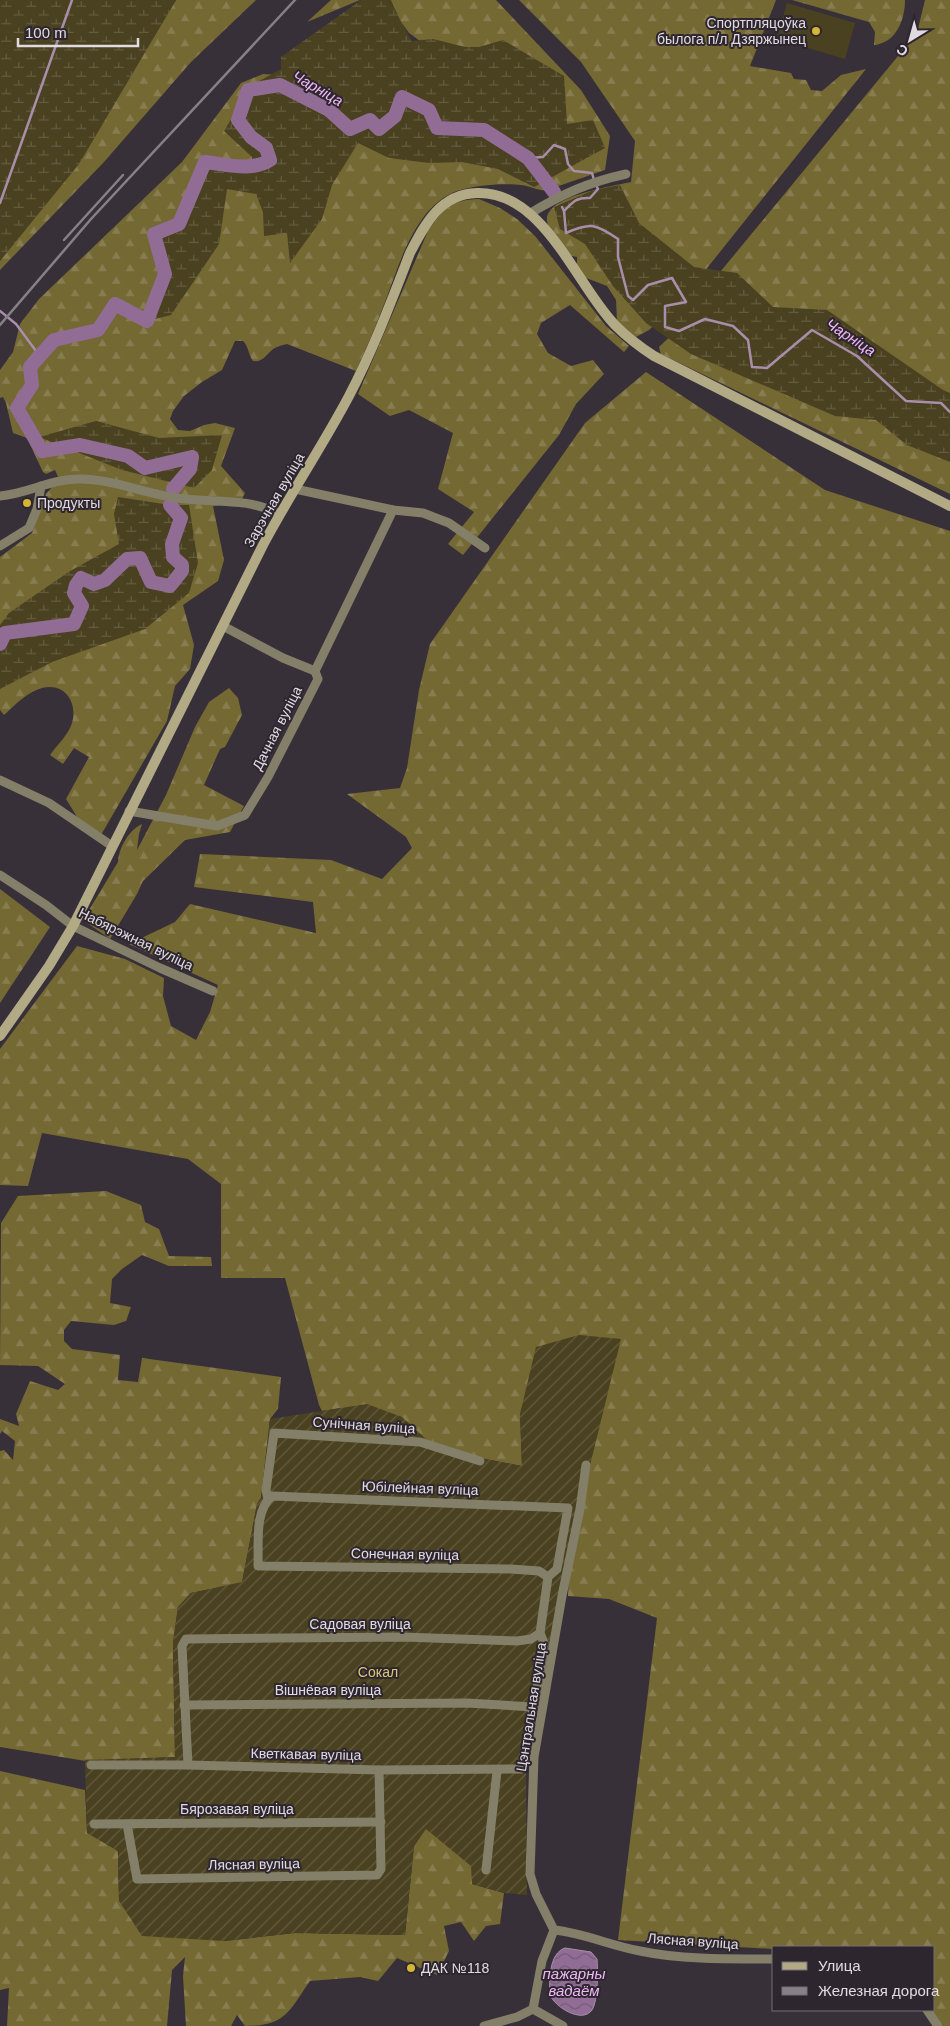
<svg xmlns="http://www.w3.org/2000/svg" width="950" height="2026" font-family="Arial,sans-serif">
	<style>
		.forest { fill: url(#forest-firs) }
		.wetland { fill: url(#wetland-marsh) }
		.garden { fill: url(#garden-furrows) }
		.pitch { fill: #49411f }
		.water { fill: url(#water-waves); stroke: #a98eac }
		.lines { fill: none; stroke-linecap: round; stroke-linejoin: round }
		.stream { stroke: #a98eac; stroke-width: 2.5 }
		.river { stroke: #916d96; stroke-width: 14 }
		.street { stroke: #847f68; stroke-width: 9 }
		.secondary { stroke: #b2a985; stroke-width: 10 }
		.rail { stroke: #878088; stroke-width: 2.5 }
		.poi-dot { fill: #d3b635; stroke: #2e262f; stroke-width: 2 }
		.labels { text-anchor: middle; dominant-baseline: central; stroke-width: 4; stroke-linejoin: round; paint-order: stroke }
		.poi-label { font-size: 14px; fill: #e1dbe1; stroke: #2e262f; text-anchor: start }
		.street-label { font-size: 14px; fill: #e1dbe1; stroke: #2e262f }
		.park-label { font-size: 14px; fill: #dcc877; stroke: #2e262f }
		.water-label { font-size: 15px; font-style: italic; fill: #f0b8f7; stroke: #2e262f }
	</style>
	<defs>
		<pattern id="forest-firs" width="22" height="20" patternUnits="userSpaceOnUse" patternTransform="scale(1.25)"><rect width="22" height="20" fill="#746833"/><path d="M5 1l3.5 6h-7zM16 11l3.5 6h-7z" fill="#887d50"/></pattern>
		<pattern id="wetland-marsh" width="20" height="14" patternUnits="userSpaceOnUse" patternTransform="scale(1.25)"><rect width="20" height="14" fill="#49411f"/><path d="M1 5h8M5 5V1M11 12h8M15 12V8" fill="none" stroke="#635c3f"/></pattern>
		<pattern id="garden-furrows" width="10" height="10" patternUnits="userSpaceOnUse" patternTransform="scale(1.25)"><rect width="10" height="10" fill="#49411f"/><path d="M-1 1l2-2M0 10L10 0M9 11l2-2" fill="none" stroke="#635c3f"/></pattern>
		<pattern id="water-waves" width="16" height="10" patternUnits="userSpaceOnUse" patternTransform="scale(1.25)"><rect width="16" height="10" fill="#916d96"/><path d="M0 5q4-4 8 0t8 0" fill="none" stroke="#725c75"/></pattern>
	</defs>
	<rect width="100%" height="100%" fill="#383039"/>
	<g class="forest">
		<path d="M 176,0 L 256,0 L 191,62 L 104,162 L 0,270 L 0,261 L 132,73 Z"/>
		<path d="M 331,0 L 360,0 L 307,22 Z"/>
		<path d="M 385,0 L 496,0 L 581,90 L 610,136 L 605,170 L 547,190 C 537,191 531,186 521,185 C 505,183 480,185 464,189 C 415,200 399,267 383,307 C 375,329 365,350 356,371 L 287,344 C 282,345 275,347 271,351 C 264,357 263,362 253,361 C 248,354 249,347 243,341 L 235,341 L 222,370 L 202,382 L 184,396 L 173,411 L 170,419 L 178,430 L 190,431 L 204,425 L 215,423 L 235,428 L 221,466 L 245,493 L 240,503 L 213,506 L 224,560 L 218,581 L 183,605 L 194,645 L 190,669 L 175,686 L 167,721 L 101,835 L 79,820 L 66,799 L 89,757 L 74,748 L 63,764 L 50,755 C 57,745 69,734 72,723 C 78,703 65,682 42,688 C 27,692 15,705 4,715 L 0,710 L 0,557 L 32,533 L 46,494 L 59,479 L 55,470 L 46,474 L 43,472 L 27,438 L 13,433 L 6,403 L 3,397 L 0,398 L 0,370 L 13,352 L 20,324 L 39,299 L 182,162 L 241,83 L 263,74 L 280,75 L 449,62 L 409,33 Z"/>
		<path d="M 519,0 L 776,0 L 750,66 L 791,73 L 794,79 L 806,80 L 811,90 L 822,91 L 841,75 L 866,69 L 684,297 L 649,330 L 636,337 L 617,321 L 616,300 L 607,286 L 581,276 L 577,270 L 577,257 L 567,255 C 560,245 548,233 547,221 C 544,196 614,186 631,182 L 635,141 L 581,62 Z"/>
		<path d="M 792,0 L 905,0 C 905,20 896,43 874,45 L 875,32 L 869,22 Z"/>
		<path d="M 925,0 L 950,0 L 950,494 L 661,354 L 659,347 L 678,329 L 702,294 L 917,33 Z"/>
		<path d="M 479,199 L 500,208 L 517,219 L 535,236 L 606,326 L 629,346 L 624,352 L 570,305 L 541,323 L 537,334 L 548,353 L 571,366 L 593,360 L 604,374 L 576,404 L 559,435 L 463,555 L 448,544 L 474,512 L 438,489 L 453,433 L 409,410 L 390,416 L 358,394 L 428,231 C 444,208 451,200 479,199 Z"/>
		<path d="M 646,372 L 825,490 L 950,531 L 950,2026 L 943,2026 L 932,2010 L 934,1947 L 774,1947 L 774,1949 L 618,1940 L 657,1618 L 609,1599 L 568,1596 L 570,1547 L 520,1414 L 522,1466 L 438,1450 L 341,1408 L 322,1411 L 319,1405 L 285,1278 L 221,1278 L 221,1184 L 188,1159 L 42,1133 L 28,1186 L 0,1185 L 0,1049 L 77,946 L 125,959 L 164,978 L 163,996 L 171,1026 L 196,1040 L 210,1012 L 218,985 L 129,944 L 175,922 L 190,904 L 316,933 L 313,902 L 194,887 L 200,854 L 331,860 L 382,879 L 412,848 L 406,837 L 347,794 L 400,788 L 407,768 L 419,690 L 430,644 L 585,423 Z"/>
		<path d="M 229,688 L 238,698 L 242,715 L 225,747 L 220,749 L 204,785 L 244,806 L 230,832 L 185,840 L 143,881 L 137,894 L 110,939 L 83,920 L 118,862 C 119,847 129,830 142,824 L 139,834 L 137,850 L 166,795 L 195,727 L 209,702 Z"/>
		<path d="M 0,889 L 50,927 L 0,1003 Z"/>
		<path d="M 106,1191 L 141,1205 L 145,1222 L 159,1229 L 169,1256 L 211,1257 L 212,1266 L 169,1266 L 142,1255 L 122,1269 L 112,1279 L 110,1303 L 131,1307 L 126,1321 L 114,1325 L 71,1321 L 64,1330 L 64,1341 L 72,1349 L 120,1355 L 118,1380 L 138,1382 L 142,1358 L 281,1377 L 278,1409 L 270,1419 L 261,1498 L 257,1504 L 242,1583 L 191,1593 L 178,1607 L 173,1643 L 175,1757 L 86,1761 L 0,1747 L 0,1451 L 4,1450 L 13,1460 L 15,1441 L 2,1431 L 0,1434 L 0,1419 L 19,1426 L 16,1414 L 30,1381 L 58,1390 L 65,1384 L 38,1366 L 0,1365 L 1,1223 L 18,1196 Z"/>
		<path d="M 0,1771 L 85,1790 L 87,1832 L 118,1851 L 119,1901 L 224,1941 L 295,1933 L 405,1935 L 414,1846 L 426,1828 L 472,1866 L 472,1884 L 504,1893 L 500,1924 L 486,1926 L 474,1941 L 461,1922 L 444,1926 L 449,1951 L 437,1975 L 397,1958 L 378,1981 L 360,1977 L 310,1981 C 289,2011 286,2026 245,2026 L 237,2015 L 231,2026 L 186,2026 L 183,1976 L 185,1957 L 172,1970 L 167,2026 L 7,2026 L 9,1988 L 0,1990 Z"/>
	</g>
	<g class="wetland">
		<path d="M 0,0 L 176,0 L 79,164 L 0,261 Z"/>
		<path d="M 361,0 L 391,0 L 401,22 L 412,41 L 433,39 L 465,47 L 479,47 L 503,40 L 564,76 L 567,124 L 593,120 L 605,148 L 534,187 L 498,169 L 462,162 L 429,163 L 389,158 L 358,143 L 332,185 L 322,219 L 290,263 L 287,233 L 264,236 L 263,212 L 256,194 L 227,189 L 219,244 L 171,315 L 147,321 L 165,274 L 154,234 L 179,224 L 205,162 L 252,166 L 252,157 L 224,131 L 252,85 L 281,69 L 281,57 Z"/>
		<path d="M 620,185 L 639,223 L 694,267 L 737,273 L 773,307 L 827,310 L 943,390 L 950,393 L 950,462 L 907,445 L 876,420 L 835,416 L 691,354 L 646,323 L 613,286 L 585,244 L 560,229 L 554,207 L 594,190 Z"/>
		<path d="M 96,421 L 159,438 L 222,435 L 212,470 L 194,488 L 122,470 L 39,437 Z"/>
		<path d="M 118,497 L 170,505 L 189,505 L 198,563 L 189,593 L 145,629 L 52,662 L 0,689 L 0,625 L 9,613 L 70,571 L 119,544 L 114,514 Z"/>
	</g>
	<path class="garden" d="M 579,1335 L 621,1339 L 570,1547 L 567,1554 L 526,1768 L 527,1895 L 504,1893 L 472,1884 L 471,1866 L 426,1829 L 414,1846 L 405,1935 L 295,1933 L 224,1941 L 142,1936 L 119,1901 L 118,1851 L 87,1833 L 85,1760 L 175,1757 L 173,1643 L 178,1607 L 191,1593 L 242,1582 L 257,1504 L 261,1498 L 270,1419 L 367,1404 L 402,1417 L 438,1450 L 522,1466 L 520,1414 L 536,1347 Z"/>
	<path class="pitch" d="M 787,3 L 855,23 L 845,59 L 777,39 Z"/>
	<path class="water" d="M 565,1948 L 591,1952 L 597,1959 C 598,1969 598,2001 592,2010 C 582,2024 555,2007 550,1995 C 549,1981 549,1953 565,1948 Z"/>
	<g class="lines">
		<g class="stream">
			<path d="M 528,158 L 543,157 L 554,145 L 565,149 L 568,164 L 574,171 L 592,173 L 594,180"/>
			<path d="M 0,203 L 72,0"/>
			<path d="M 562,207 L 564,211 L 566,233 C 591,222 596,224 618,239 L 618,257 L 628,296 L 633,300 L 648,285 L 672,278 L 686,302 L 665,306 L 665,327 L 679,331 L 705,319 L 733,326 L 748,340 L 752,367 L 767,368 L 812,330 L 857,356 L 906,401 L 941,403 L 950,412"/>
			<path d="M 564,211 C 573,202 576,197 590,198 L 598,189 L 596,185"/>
			<path d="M 0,311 L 16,324 L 39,355"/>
		</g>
		<g class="river">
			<path d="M 173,489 L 190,469 L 192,457 L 145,468 L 128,456 L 80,445 L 42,451 L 17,408 L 32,385 L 30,367 L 54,340 L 98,330 L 115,304 L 147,321 L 165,274 L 154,234 L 179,224 L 205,162 C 225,164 252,172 270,160 L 266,148 L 251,137 L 238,120 L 248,90 L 280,85 L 329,110 L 350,129 L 370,120 L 379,129 L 395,116 L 402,97 L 429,110 L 437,128 L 484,130 L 528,158 L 554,192"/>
			<path d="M 0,644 L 5,633 L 74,624 L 82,606 L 74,593 L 76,585 L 81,578 L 94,584 L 105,580 L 127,559 L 140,558 L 151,582 L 170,586 L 182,571 L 182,565 L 173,557 L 172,544 L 181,518 L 170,505"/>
		</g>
		<g class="street">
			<path d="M 529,214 C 562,194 589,182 626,174"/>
			<path d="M 295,489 L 393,510 L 423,513 L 449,523 L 485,548"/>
			<path d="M 0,496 C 27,494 51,479 78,479 C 106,478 142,492 171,497 C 206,504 247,496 279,514"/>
			<path d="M 0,546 L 29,528 L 37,509 L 41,486"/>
			<path d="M 223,626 L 283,658 L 315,671"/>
			<path d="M 0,780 L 49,803 L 112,846"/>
			<path d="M 129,811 L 217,826 L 245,815 L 268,777 L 318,679 L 315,671 L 393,510"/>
			<path d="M 0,875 L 46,905 L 73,926 L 160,968 L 213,991"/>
			<path d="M 268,1499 L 266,1490 L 274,1433 L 420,1442 L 480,1461"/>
			<path d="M 184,1705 L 467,1703 L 533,1707"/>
			<path d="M 91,1765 L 188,1765 L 379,1770 L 521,1769 L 539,1677 L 544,1643 L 540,1633 L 548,1577 L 557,1569 L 568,1508 L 272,1496 C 254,1511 259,1544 258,1566 L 511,1569 L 539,1571 L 548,1577"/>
			<path d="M 188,1765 L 182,1646 L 186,1639 L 403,1637 L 517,1641 L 531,1639 L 540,1633"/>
			<path d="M 94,1824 L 381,1822"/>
			<path d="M 127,1824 L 137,1879 L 377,1875 L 381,1869 L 379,1770"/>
			<path d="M 486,1870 L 497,1771"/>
			<path d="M 554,1930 C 584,1933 611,1946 640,1951 C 683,1960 729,1959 774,1959"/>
			<path d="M 927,2010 L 938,2026"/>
			<path d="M 484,2026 L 517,2017 L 533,2009"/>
			<path d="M 563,2026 L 533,2009 L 542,1961 L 554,1930 L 536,1894 L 530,1874 L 534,1757 L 562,1596 L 580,1509 L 586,1465"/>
		</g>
		<path class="secondary" d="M 0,1036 L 49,966 L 73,926 L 263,545 C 290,494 322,447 349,396 C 373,350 391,302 410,253 C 425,224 440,194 477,193 C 544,191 576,285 615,325 C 627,337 640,347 654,356 L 950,506"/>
		<g class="rail">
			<path d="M 64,240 L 123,175"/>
			<path d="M 0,325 L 91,219 L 295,0"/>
		</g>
	</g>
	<g class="poi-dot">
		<circle cx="816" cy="31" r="5"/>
		<circle cx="27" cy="503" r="5"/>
		<circle cx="411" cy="1968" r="5"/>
	</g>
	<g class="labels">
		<g class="poi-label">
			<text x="806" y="23" text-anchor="end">Спортпляцоўка<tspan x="806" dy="16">былога п/л Дзяржынец</tspan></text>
			<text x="37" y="503">Продукты</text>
			<text x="421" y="1968">ДАК №118</text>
		</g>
		<g class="street-label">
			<text transform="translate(274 500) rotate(-60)">Зарэчная вуліца</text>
			<text transform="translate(277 728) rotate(-63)">Дачная вуліца</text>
			<text transform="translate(136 939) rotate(26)">Набярэжная вуліца</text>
			<text transform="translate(364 1425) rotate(4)">Сунічная вуліца</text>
			<text transform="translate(420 1488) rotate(2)">Юбілейная вуліца</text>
			<text transform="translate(405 1554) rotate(1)">Сонечная вуліца</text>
			<text x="360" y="1624">Садовая вуліца</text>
			<text x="328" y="1690">Вішнёвая вуліца</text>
			<text transform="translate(531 1707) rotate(-81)">Цэнтральная вуліца</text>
			<text transform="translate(306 1754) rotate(1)">Кветкавая вуліца</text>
			<text x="237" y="1809">Бярозавая вуліца</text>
			<text transform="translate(254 1864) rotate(-1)">Лясная вуліца</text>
			<text transform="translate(693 1941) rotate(4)">Лясная вуліца</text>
		</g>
		<g class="park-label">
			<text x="378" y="1672">Сокал</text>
		</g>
		<g class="water-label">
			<text transform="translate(318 88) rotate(30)">Чарніца</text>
			<text transform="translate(851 337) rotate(33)">Чарніца</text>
			<text x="574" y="1973">пажарны<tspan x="574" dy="17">вадаём</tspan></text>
		</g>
	</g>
	<rect x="772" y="1946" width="162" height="65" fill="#2e262f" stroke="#766e76"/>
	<rect x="782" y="1962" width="25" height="8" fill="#b2a985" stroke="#766e76"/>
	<text x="818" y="1971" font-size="15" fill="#e1dbe1">Улица</text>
	<rect x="782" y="1987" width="25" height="8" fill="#878088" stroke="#766e76"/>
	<text x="818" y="1996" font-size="15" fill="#e1dbe1">Железная дорога</text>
	<g transform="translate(910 40) rotate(217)" stroke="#2e262f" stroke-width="4" paint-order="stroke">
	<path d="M0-4L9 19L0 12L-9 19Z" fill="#e1dbe1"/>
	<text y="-8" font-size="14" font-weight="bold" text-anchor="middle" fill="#e1dbe1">С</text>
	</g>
	<path d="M18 38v8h120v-8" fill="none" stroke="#e1dbe1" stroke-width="2.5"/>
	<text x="25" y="38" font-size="15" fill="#e1dbe1" stroke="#2e262f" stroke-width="4" paint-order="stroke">100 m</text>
</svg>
